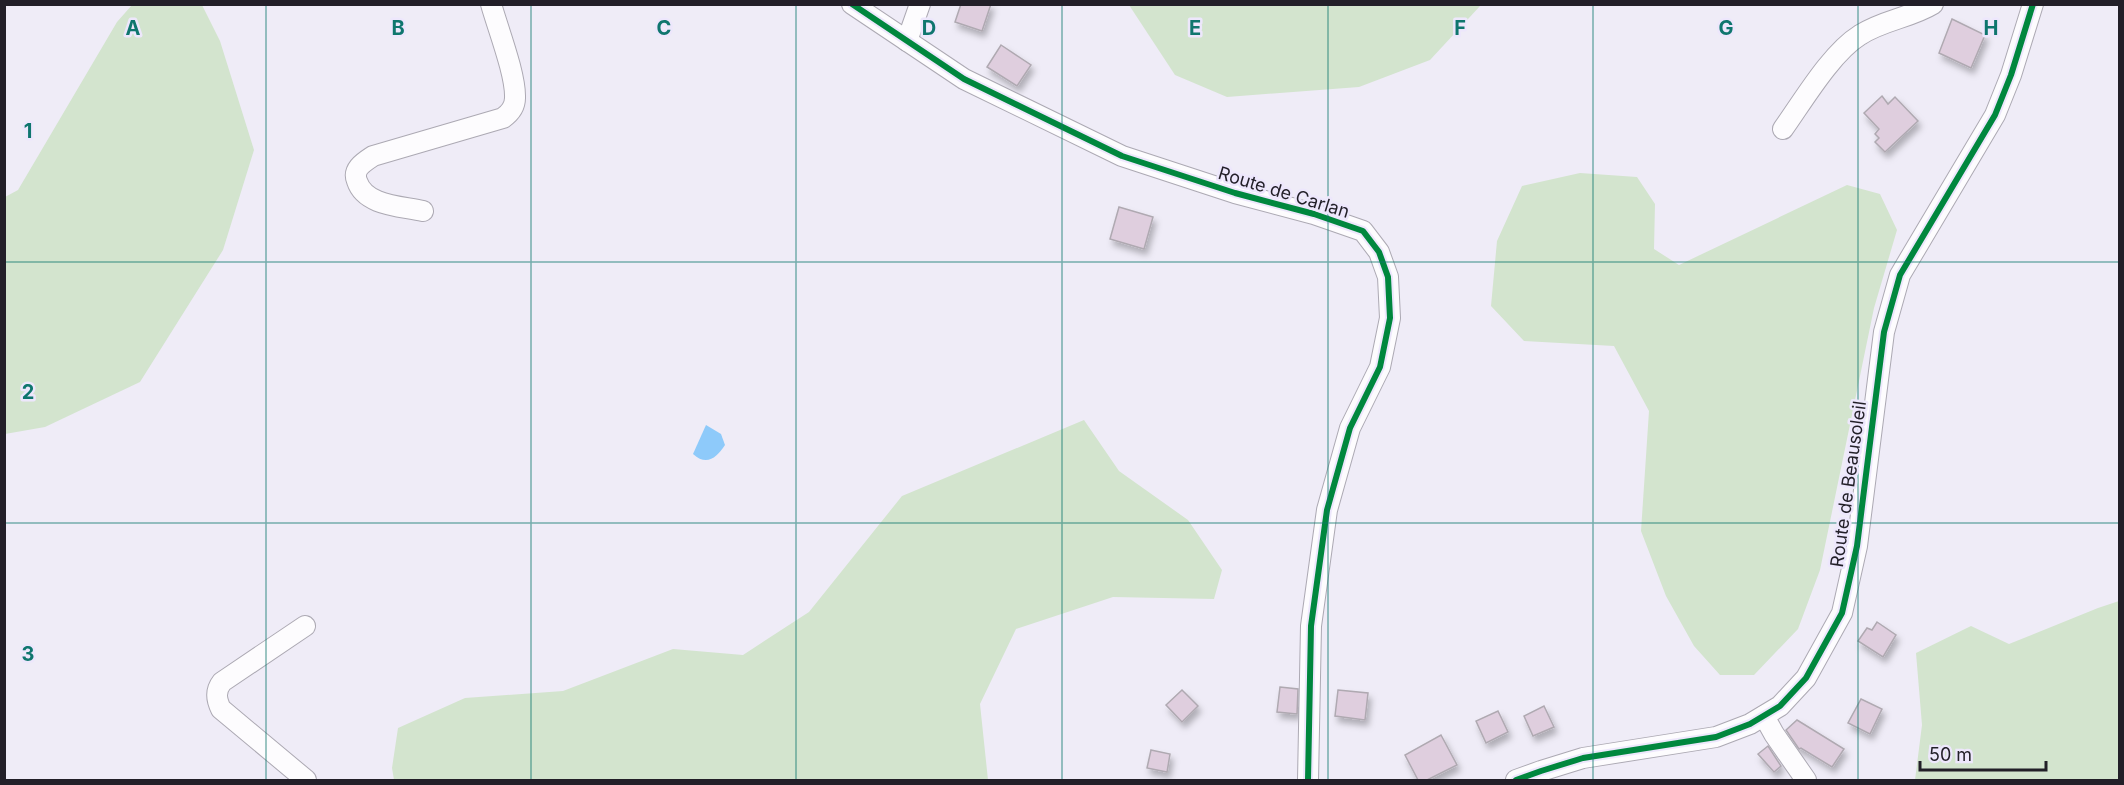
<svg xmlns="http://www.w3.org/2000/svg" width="2124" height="785" font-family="Inter,sans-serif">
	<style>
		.green { fill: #d3e4ce }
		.water { fill: #8ecafa }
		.building { fill: #dfcede; stroke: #afa9b1; stroke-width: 1.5; filter: url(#shadow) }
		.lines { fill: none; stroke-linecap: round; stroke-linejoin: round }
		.minor-casing { stroke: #aca9b3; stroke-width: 22 }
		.minor { stroke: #fdfcfe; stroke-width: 20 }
		.cycleway-casing { stroke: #ede7fc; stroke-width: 10 }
		.cycleway { stroke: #00873e; stroke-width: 6 }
		.grid { fill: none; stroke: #0f766e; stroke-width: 1.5; stroke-opacity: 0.55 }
		.labels { text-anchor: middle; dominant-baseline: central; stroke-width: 5; stroke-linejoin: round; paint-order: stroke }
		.street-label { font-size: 18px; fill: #221f28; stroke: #ede7fc }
		.grid-label { font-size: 20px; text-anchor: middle; font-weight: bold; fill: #0f766e; stroke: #ede7fc; stroke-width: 5; stroke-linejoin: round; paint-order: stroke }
	</style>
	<defs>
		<filter id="shadow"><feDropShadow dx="3" dy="5.5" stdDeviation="3" flood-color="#0004"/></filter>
	</defs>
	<rect width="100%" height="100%" fill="#efecf7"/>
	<g class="green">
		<path d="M 132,5 L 202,5 L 220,41 L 254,150 L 223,250 L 140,382 L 45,427 L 5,434 L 5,197 L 18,190 L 117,22 Z"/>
		<path d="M 1129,5 L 1481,5 L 1430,60 L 1359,87 L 1227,97 L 1175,75 Z"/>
		<path d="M 1580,173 L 1637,177 L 1655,204 L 1654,249 L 1679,265 L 1847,185 L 1880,194 L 1897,230 L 1874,308 L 1820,570 L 1798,629 L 1754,675 L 1720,675 L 1694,646 L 1666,596 L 1641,531 L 1649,411 L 1614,346 L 1524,341 L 1491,306 L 1497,241 L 1522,186 Z"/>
		<path d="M 1084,420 L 1119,471 L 1188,520 L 1222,570 L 1214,599 L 1113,597 L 1016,629 L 980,704 L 988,780 L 394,780 L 392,768 L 398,728 L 465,698 L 563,691 L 673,649 L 743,655 L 809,612 L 902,496 Z"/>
		<path d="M 2119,601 L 2119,780 L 1915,780 L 1922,725 L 1916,653 L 1971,626 L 2009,644 L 2098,608 Z"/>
	</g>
	<path class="water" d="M 706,425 L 721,434 L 725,445 C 717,457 707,467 693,454 Z"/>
	<g class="building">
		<path d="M 961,4 L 991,4 L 982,31 L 955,22 Z"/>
		<path d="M 1952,19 L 1985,35 L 1971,68 L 1939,53 Z"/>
		<path d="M 1001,45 L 1031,65 L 1017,86 L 987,67 Z"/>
		<path d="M 1882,96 L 1888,104 L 1895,97 L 1918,121 L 1885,152 L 1875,142 L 1879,138 L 1875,134 L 1879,129 L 1864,113 Z"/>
		<path d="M 1119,207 L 1153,217 L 1144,249 L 1110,239 Z"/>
		<path d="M 1877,622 L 1896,635 L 1883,657 L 1858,641 L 1867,628 L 1872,630 Z"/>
		<path d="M 1280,687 L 1298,689 L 1297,714 L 1277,712 Z"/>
		<path d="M 1182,690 L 1198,706 L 1182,722 L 1166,705 Z"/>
		<path d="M 1338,690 L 1368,693 L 1365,720 L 1335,716 Z"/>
		<path d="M 1861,699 L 1882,709 L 1870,734 L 1848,723 Z"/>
		<path d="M 1544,706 L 1554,727 L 1533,736 L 1524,716 Z"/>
		<path d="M 1498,711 L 1508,732 L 1486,743 L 1476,721 Z"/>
		<path d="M 1797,720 L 1844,749 L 1832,767 L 1801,748 L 1799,749 L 1786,730 Z"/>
		<path d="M 1441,735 L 1457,765 L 1427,780 L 1418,780 L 1405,755 Z"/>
		<path d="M 1768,746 L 1781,766 L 1774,772 L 1758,754 Z"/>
		<path d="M 1151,750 L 1170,754 L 1167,772 L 1147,768 Z"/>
	</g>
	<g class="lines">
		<defs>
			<g id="minor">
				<path d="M 852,4 L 964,79 L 1122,156 L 1235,193 L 1314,214 L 1363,231 L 1379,252 L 1388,277 L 1390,318 L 1380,367 L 1350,428 L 1327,510 L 1311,626 L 1308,780"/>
				<path d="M 907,41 L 920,4"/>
				<path d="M 1783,129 C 1803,101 1831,53 1860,35 C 1883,20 1910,18 1933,4"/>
				<path d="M 423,211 C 401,206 365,206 357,181 C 352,169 364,162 373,156 L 503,118 C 510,113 515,107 515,98 C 516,75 498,29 491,4"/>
				<path d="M 305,626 L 222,682 C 215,691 216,699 221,709 L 306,780"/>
				<path d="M 1764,716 L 1774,734 L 1806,780"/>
				<path d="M 1516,780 L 1541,771 L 1583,758 L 1716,737 L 1750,724 L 1780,706 L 1806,678 L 1842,613 L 1857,546 L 1884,332 L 1900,275 L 1995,115 L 2011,75 L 2033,4"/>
			</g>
		</defs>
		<use href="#minor" class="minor-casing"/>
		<use href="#minor" class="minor"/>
		<defs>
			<g id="cycleway">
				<path d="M 852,4 L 964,79 L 1122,156 L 1235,193 L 1314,214 L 1363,231 L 1379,252 L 1388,277 L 1390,318 L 1380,367 L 1350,428 L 1327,510 L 1311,626 L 1308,780"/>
				<path d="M 1516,780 L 1541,771 L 1583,758 L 1716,737 L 1750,724 L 1780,706 L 1806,678 L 1842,613 L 1857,546 L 1884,332 L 1900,275 L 1995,115 L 2011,75 L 2033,4"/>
			</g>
		</defs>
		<use href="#cycleway" class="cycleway-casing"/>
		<use href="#cycleway" class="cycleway"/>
	</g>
	<path class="grid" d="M 266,4 L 266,780M 531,4 L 531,780M 796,4 L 796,780M 1062,4 L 1062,780M 1328,4 L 1328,780M 1593,4 L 1593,780M 1858,4 L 1858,780M 4,262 L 2120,262M 4,523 L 2120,523"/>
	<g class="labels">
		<g class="street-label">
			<text transform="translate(1284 192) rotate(17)">Route de Carlan</text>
			<text transform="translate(1848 484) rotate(-82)">Route de Beausoleil</text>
		</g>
	</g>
	<g class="grid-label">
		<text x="133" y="35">A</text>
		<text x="398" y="35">B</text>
		<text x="664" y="35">C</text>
		<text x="929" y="35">D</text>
		<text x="1195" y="35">E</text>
		<text x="1460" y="35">F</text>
		<text x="1726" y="35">G</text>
		<text x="1991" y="35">H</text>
		<text x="28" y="138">1</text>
		<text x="28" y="399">2</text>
		<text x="28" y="661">3</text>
	</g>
	<rect width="2124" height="785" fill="none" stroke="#221f28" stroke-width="12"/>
	<path d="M1920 761v9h126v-9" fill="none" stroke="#221f28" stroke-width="3"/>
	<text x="1929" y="761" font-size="18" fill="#221f28" stroke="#ede7fc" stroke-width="4.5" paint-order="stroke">50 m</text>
</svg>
